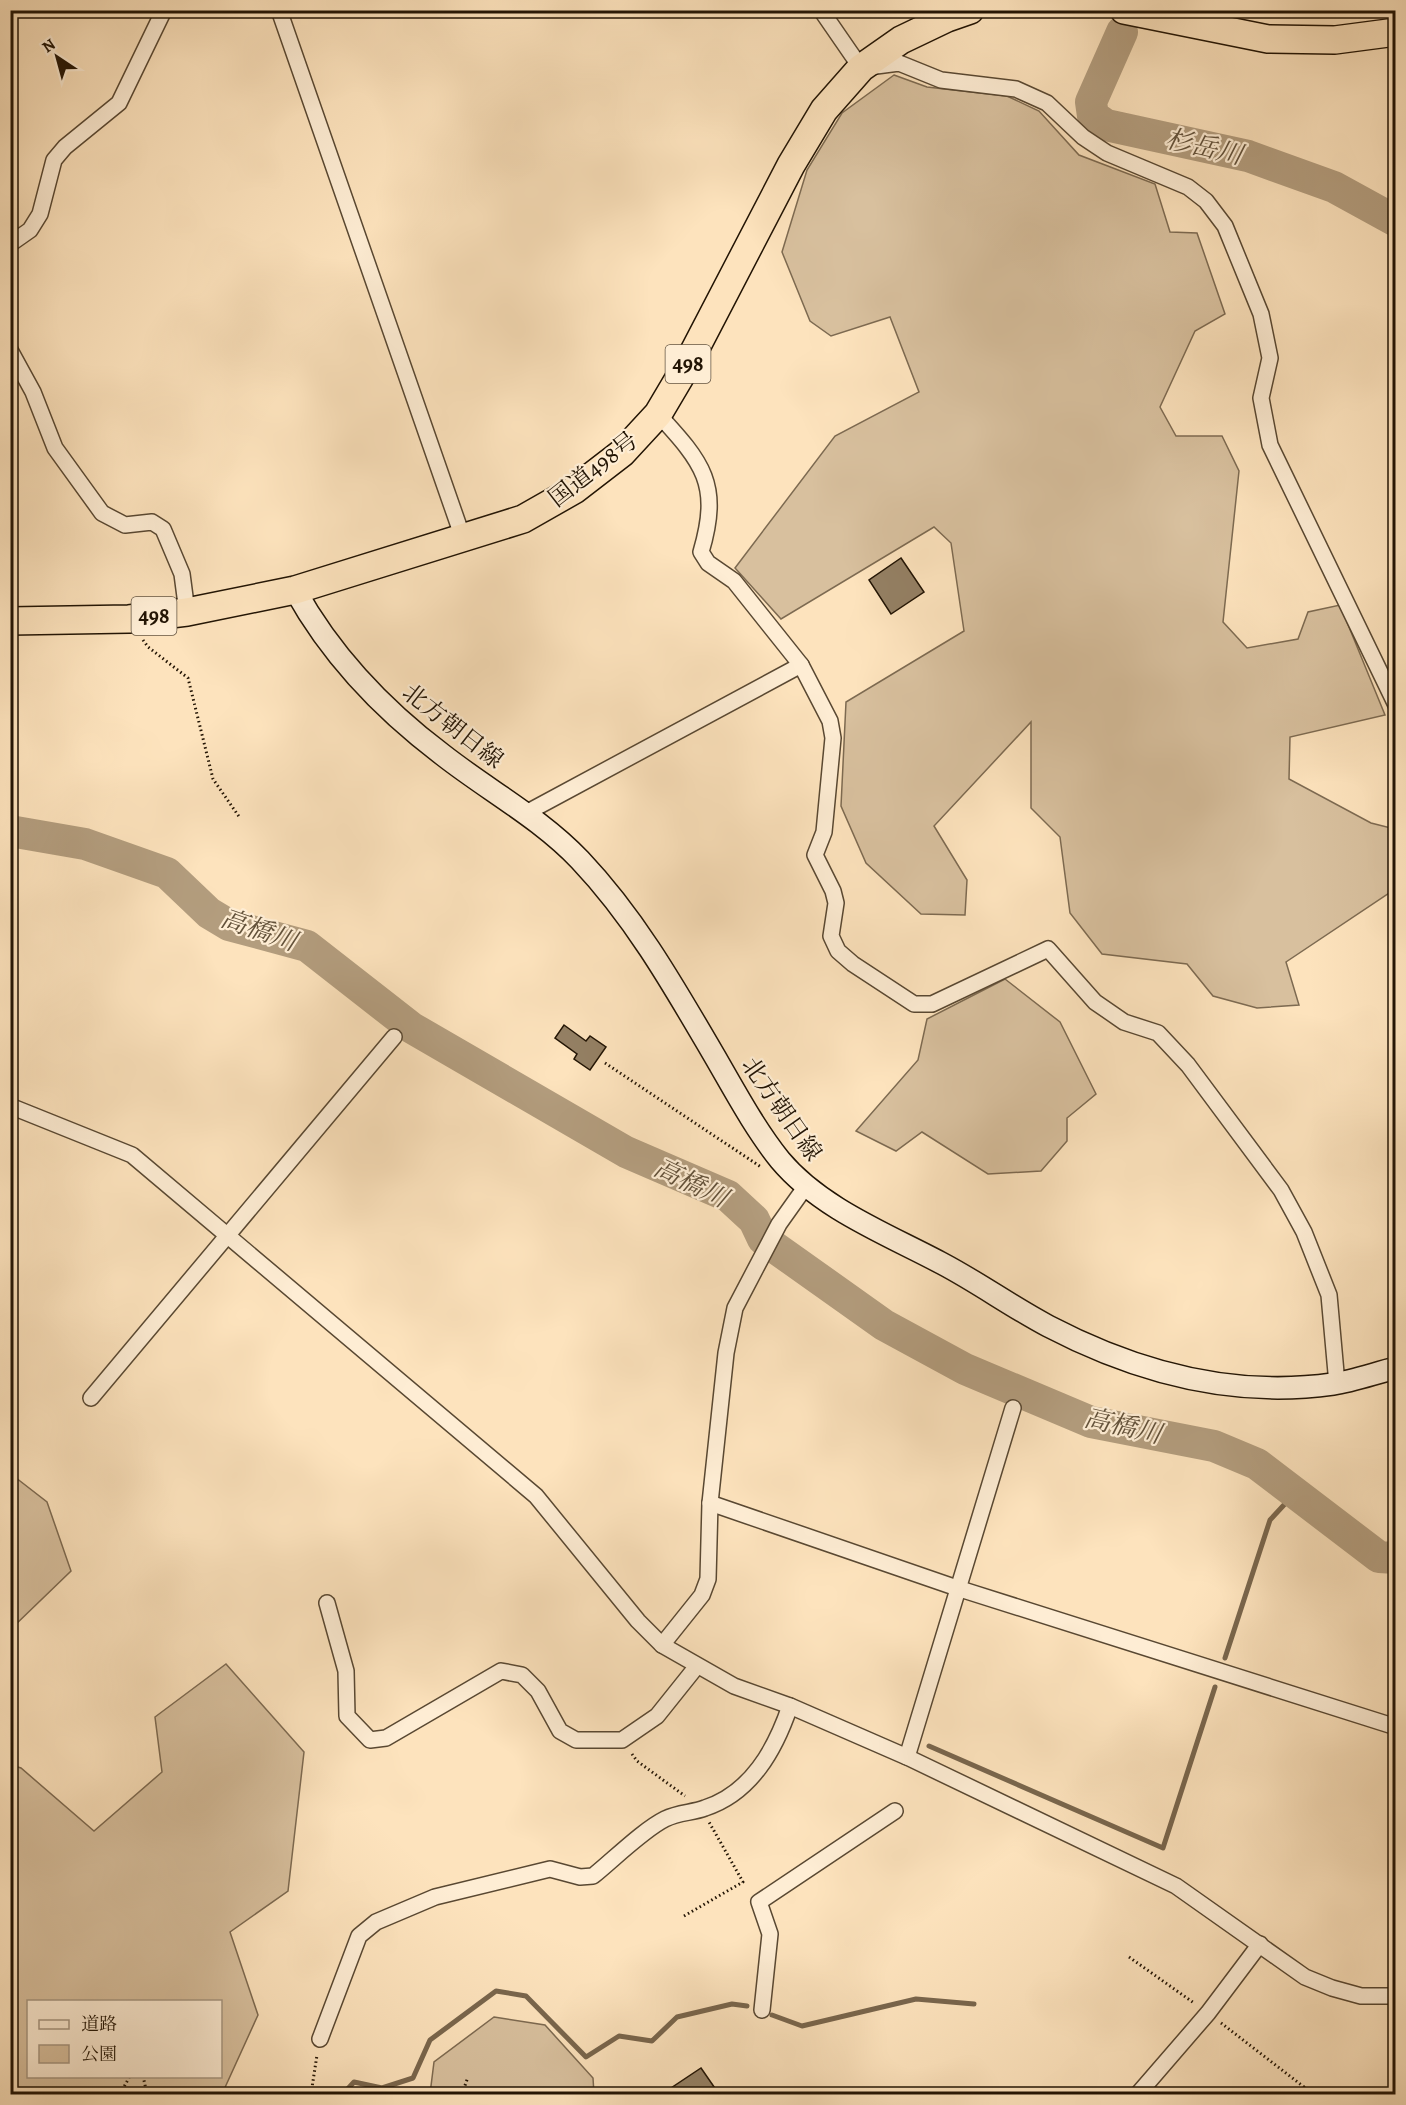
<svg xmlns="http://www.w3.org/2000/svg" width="1406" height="2105" font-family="Alegreya,'Noto Serif JP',serif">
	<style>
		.green { fill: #d8c09e; stroke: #7d6a51; stroke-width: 1.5; fill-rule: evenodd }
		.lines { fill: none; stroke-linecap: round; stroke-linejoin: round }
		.stream { stroke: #79664d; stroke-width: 5 }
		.river { stroke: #b39d7e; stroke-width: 32 }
		.building { fill: #948064; stroke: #221404; stroke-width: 1.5 }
		.street-casing { stroke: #594832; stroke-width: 18 }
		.secondary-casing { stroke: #221404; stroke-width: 24 }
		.highway-casing { stroke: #221404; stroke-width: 30 }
		.path { stroke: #221404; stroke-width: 3; stroke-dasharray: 1.5 3; stroke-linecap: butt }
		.street { stroke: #feedd4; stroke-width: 15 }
		.secondary { stroke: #feedd4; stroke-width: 21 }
		.highway { stroke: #fde3bd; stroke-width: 27 }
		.labels { text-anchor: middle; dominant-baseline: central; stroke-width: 4.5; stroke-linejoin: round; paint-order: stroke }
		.shield { fill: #feedd4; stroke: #645542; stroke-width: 1.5 }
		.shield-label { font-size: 22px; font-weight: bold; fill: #221404 }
		.street-label { font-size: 24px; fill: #221404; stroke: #feedd4 }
		.water-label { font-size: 26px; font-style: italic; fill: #63523b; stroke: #feedd4 }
	</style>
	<rect width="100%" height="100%" fill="#fde3bd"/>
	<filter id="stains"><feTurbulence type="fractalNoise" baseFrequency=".00333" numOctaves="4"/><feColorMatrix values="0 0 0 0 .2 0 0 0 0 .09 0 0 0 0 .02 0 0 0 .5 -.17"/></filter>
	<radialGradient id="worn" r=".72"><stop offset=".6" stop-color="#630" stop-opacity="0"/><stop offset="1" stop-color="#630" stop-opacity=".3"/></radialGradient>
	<g class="green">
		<path d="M 894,75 L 927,87 L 1007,96 L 1039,111 L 1079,155 L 1155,184 L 1170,232 L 1197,233 L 1225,314 L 1195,331 L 1160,407 L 1176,436 L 1222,436 L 1239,471 L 1223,622 L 1247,648 L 1298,639 L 1308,612 L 1340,605 L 1385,715 L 1290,737 L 1289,779 L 1371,823 L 1395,829 L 1395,889 L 1286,962 L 1299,1005 L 1257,1008 L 1213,996 L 1187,964 L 1102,954 L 1070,913 L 1060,837 L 1031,808 L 1031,722 L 934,826 L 967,880 L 965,915 L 921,914 L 866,863 L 841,806 L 846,702 L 964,631 L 951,543 L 934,527 L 781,619 L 735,568 L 835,436 L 919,392 L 890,317 L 831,336 L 810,321 L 782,252 L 807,170 L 842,113 Z"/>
		<path d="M 1005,979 L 1060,1022 L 1096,1094 L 1067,1118 L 1067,1141 L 1041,1171 L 988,1174 L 922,1132 L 896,1151 L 856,1131 L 918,1060 L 927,1019 Z"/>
		<path d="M 11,1474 L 47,1502 L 71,1571 L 13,1627 L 10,1627 Z"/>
		<path d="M 226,1664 L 304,1752 L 288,1891 L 230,1932 L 258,2015 L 222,2094 L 11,2094 L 11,1765 L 21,1768 L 94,1831 L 162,1772 L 155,1717 ZM 28,2002 L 220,2002 L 220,2076 L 28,2076 Z"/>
		<path d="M 494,2017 L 545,2025 L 593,2078 L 594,2094 L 430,2094 L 434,2062 Z"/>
	</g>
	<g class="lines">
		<g class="stream">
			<path d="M 1225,1658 L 1270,1520 L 1295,1493"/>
			<path d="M 929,1746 L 1163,1848 L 1215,1687"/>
			<path d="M 772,2015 L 802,2026 L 916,1999 L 974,2004"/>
			<path d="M 343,2094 L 354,2082 L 382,2088 L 413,2078 L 430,2040 L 496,1991 L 526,1996 L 586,2057 L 619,2036 L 652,2041 L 677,2017 L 732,2004 L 747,2006"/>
		</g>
		<g class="river">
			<path d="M 1122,32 L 1091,102 L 1093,116 L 1106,125 L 1248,156 L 1334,187 L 1396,221"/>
			<path d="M 10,831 L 85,844 L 167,873 L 209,913 L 229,925 L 307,946 L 412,1028 L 626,1152 L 728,1196 L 754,1220 L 763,1239 L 884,1325 L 965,1369 L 1091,1422 L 1214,1446 L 1257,1464 L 1379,1557 L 1396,1558"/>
		</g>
	</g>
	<g class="building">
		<path d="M 901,558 L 924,592 L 891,614 L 869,580 Z"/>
		<path d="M 564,1025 L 586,1041 L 590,1036 L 606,1047 L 590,1070 L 574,1059 L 577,1054 L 555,1038 Z"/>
		<path d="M 701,2068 L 719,2094 L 662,2094 Z"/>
	</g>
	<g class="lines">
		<defs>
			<g id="street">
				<path d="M 279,10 L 463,538"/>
				<path d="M 821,10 L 861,68 L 899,63 L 941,80 L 1016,89 L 1047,103 L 1083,137 L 1107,153 L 1188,187 L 1206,201 L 1225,226 L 1261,314 L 1270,358 L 1261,398 L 1270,445 L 1396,705"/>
				<path d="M 10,244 L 30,230 L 40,214 L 54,160 L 65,147 L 119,103 L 164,10"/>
				<path d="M 10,350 L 33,392 L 55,448 L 102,513 L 125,525 L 152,522 L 163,529 L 182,574 L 187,612"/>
				<path d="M 658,414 C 703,463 721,484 701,552 L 708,563 L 734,581 L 801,665 L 830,721 L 833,738 L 824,832 L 815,855 L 833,891 L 836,903 L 831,936 L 838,951 L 853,964 L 914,1004 L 932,1004 L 1048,949 L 1095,1002 L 1124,1022 L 1158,1033 L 1188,1065 L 1281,1190 L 1304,1232 L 1329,1295 L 1337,1384"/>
				<path d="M 526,813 L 801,665"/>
				<path d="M 10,1106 L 132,1155 L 536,1496 L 638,1621 L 662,1645 L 734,1686 L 790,1706 L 907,1757 L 1176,1886 L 1305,1977 L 1332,1988 L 1361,1996 L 1396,1996"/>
				<path d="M 91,1398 L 394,1037"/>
				<path d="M 710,1503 L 957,1588 L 1396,1727"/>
				<path d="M 327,1603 L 346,1671 L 347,1716 L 370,1740 L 386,1738 L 501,1671 L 522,1675 L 538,1691 L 560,1731 L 576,1740 L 622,1740 L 657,1716 L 697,1666"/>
				<path d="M 662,1645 L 702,1595 L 708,1579 L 710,1503 L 726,1353 L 735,1308 L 779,1224 L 806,1186"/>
				<path d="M 907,1757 L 1013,1408"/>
				<path d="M 762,2010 L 770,1934 L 759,1902 L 895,1811"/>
				<path d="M 320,2039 L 359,1936 L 376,1922 L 435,1897 L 550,1869 L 580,1877 L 593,1876 C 613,1860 643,1830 665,1819 C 679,1812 692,1813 705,1808 C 751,1793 775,1750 790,1706"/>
				<path d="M 1138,2094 L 1208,2013 L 1260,1944"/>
			</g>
			<path id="secondary" d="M 295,590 C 332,657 382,709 443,755 C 489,791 540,818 580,860 C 637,920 677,992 718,1062 C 737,1095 756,1130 780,1160 C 821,1209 887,1234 943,1264 C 979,1283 1012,1307 1048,1326 C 1136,1372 1234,1398 1333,1384 C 1354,1381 1375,1373 1396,1368"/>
			<g id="highway">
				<path d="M 1124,10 L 1268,39 L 1335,40 L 1396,32"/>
				<path d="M 10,621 L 129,619 L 187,612 L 295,590 L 523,519 L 574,490 L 622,453 L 658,414 L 687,365 L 791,165 L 824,110 L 861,68 L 901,40 L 947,18 L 970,10"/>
			</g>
		</defs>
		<use href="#street" class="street-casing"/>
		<use href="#secondary" class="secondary-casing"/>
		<use href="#highway" class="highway-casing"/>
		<g class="path">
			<path d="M 143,640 L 148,647 L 188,678 L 213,779 L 240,818"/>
			<path d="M 605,1063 L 761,1167"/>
			<path d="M 632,1754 L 637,1761 L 685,1796"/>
			<path d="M 684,1916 L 743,1882 L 709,1822"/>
			<path d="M 1129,1957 L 1194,2003"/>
			<path d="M 1221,2023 L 1304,2087 L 1304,2094"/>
			<path d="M 143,2076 L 147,2094"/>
			<path d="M 120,2094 L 130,2076"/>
			<path d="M 311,2094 L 317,2055"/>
			<path d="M 462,2094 L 468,2077"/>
		</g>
		<use href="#street" class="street"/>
		<use href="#secondary" class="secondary"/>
		<use href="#highway" class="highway"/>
	</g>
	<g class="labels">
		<g class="shield">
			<rect x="665.5" y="345" width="45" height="38" rx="4.5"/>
			<rect x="131.5" y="597" width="45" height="38" rx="4.5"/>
		</g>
		<g class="shield-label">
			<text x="688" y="364">498</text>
			<text x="154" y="616">498</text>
		</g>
		<g class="street-label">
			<text transform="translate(593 469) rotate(-38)">国道498号</text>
			<text transform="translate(453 726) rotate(38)">北方朝日線</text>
			<text transform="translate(782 1109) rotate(55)">北方朝日線</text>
		</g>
		<g class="water-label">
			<text transform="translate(1204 147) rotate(13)">杉岳川</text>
			<text transform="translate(259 930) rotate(19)">高橋川</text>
			<text transform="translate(691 1183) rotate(26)">高橋川</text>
			<text transform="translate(1123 1426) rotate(13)">高橋川</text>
		</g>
	</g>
	<rect width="1406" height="2105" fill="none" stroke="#fde3bd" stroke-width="36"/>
	<rect x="12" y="12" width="1382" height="2081" fill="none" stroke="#221404" stroke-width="3"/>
	<rect x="18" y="18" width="1370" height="2069" fill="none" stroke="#221404" stroke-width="1.5"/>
	<rect x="27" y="2000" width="195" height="78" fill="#feedd4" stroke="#a69681" stroke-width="1.5"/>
	<rect x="39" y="2020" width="30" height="9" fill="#feedd4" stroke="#a69681" stroke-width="1.5"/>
	<text x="81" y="2030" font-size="18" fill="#221404">道路</text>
	<rect x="39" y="2045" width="30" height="18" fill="#d8c09e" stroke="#a69681" stroke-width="1.5"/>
	<text x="81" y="2060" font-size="18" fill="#221404">公園</text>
	<g transform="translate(57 57) rotate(324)" stroke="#feedd4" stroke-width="4.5" paint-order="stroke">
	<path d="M0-4.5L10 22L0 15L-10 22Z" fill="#221404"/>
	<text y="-9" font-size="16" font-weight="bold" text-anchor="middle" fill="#221404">N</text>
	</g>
	<rect width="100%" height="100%" filter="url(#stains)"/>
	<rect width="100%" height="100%" fill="url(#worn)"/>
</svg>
